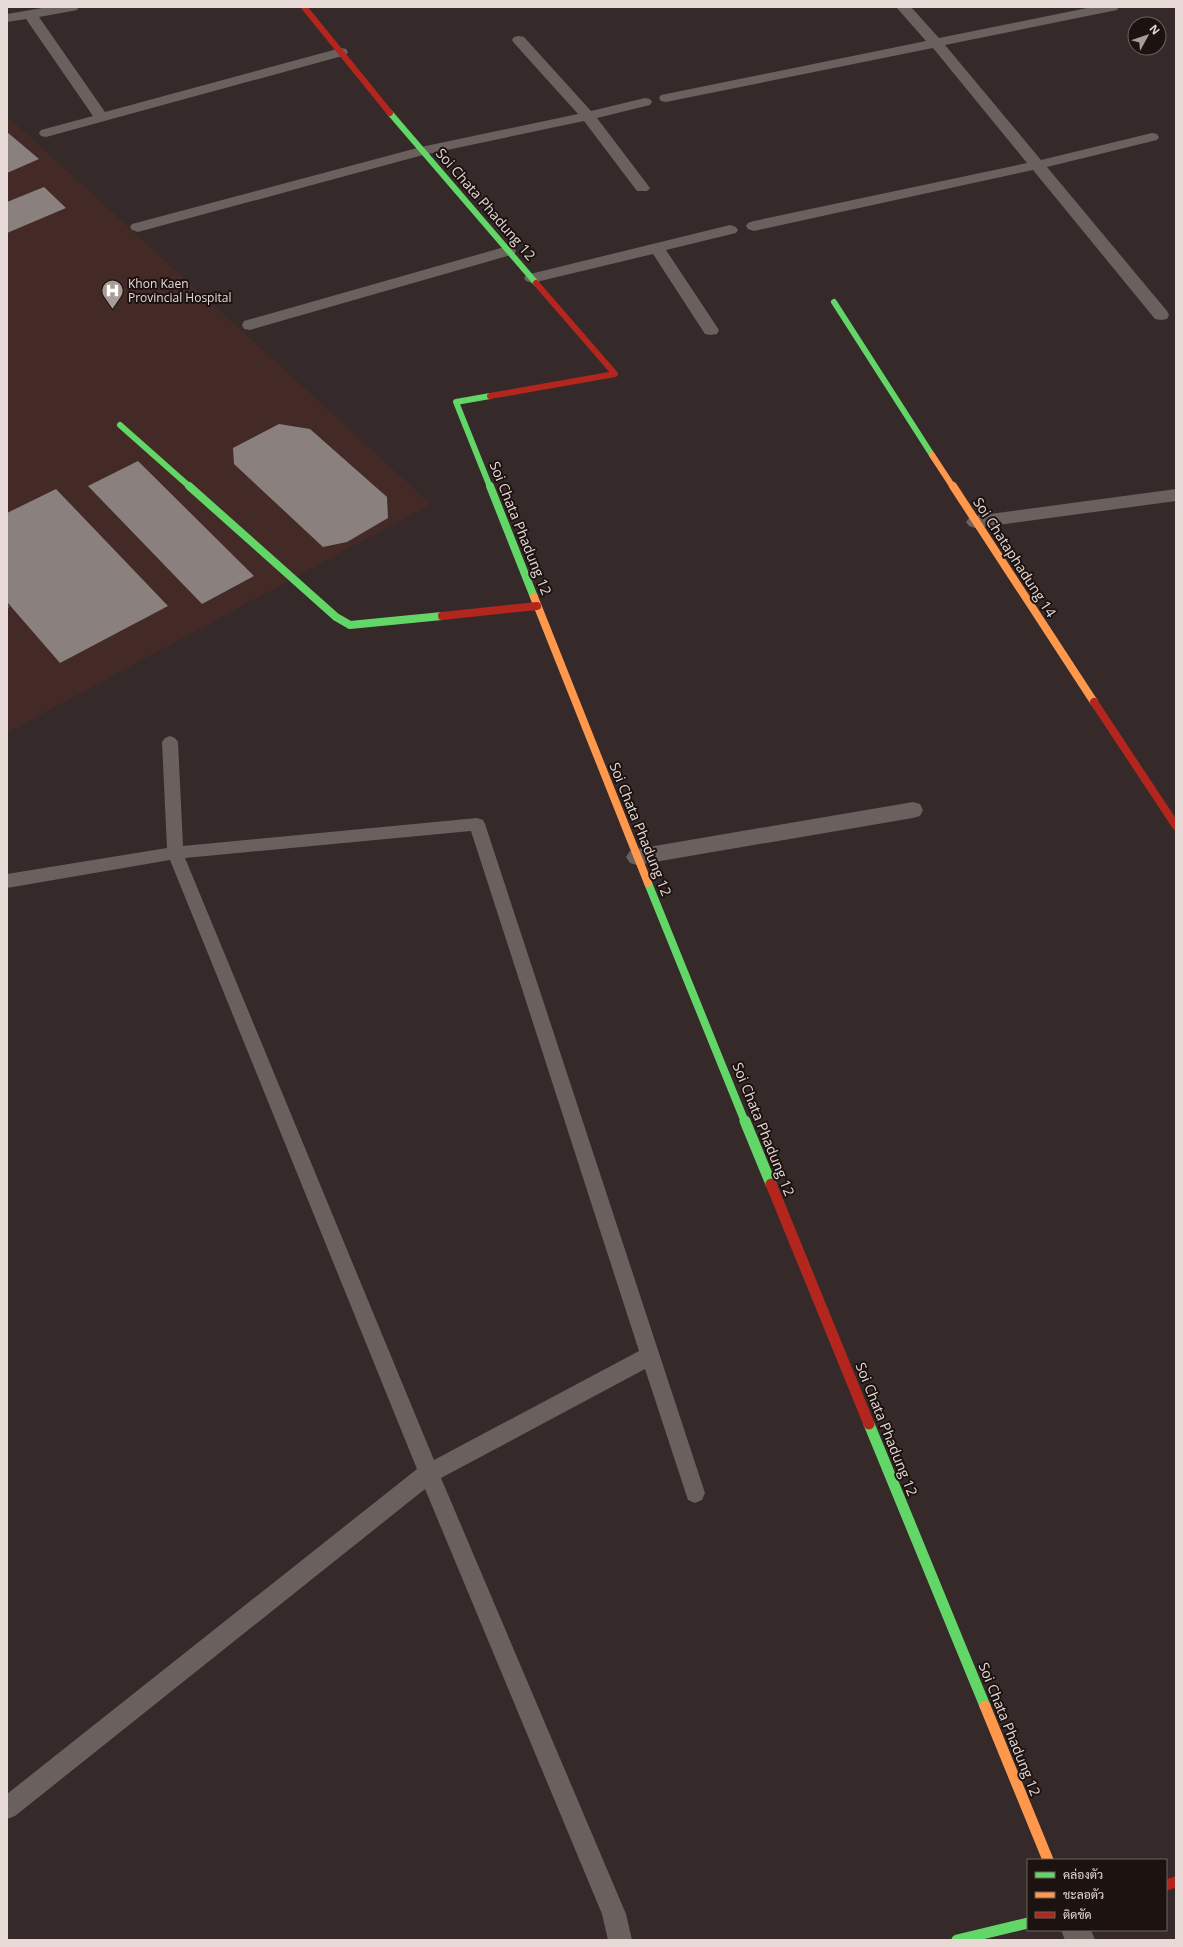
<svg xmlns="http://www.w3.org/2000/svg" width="1183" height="1947" font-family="'Open Sans',Sarabun,sans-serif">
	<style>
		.built { fill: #432a26 }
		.building { fill: #8a807e }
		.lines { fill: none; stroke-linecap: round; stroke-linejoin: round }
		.path { stroke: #68605f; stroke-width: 2.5; stroke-dasharray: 2 2; stroke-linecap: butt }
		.lane { fill: #6a605e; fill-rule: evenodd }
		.street { fill: #6a605e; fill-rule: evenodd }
		.fast-far2 { stroke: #63d668; stroke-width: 6 }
		.fast-far1 { stroke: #63d668; stroke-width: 8 }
		.fast { stroke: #63d668; stroke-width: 11 }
		.slow-far2 { stroke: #ff974d; stroke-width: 6 }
		.slow-far1 { stroke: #ff974d; stroke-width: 8 }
		.slow { stroke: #ff974d; stroke-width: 11 }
		.jam-far2 { stroke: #b3261e; stroke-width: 6 }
		.jam-far1 { stroke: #b3261e; stroke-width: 8 }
		.jam { stroke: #b3261e; stroke-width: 11 }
		.labels { text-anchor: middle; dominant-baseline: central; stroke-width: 4; stroke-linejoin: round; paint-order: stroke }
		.far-poi-label { font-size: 12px; fill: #e6d9d6; stroke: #1c1311; text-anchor: start }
		.street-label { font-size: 14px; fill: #e6d9d6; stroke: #1c1311 }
	</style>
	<rect width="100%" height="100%" fill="#352a29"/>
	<path class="built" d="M 7,116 L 431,504 L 7,733 Z"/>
	<g class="building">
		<path d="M 7,132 L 39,159 L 7,173 Z"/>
		<path d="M 44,187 L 66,208 L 7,233 L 7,202 Z"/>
		<path d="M 279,424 L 310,429 L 387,497 L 388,518 L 347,542 L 323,547 L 234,464 L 233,448 Z"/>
		<path d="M 138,461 L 254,576 L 202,604 L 88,486 Z"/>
		<path d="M 56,489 L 168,606 L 60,663 L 7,602 L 7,513 Z"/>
	</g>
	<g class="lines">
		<path class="path" d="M 7,607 L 10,605"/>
		<path class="lane" d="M 170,736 L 175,738 L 178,742 L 183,846 L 477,818 L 483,820 L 485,824 L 705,1493 L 702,1500 L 695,1503 L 688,1500 L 645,1369 L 441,1478 L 626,1914 L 632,1940 L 608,1940 L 602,1914 L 425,1489 L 15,1816 L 7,1819 L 7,1794 L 417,1469 L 170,860 L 7,888 L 7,874 L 167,848 L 162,742 L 165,738 ZM 471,831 L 639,1351 L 434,1460 L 185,858 Z"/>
		<g class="street">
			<path d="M 48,7 L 79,7 L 77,10 L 72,11 L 39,17 L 105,112 L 341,48 L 346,49 L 348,52 L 346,55 L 46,137 L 41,136 L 39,133 L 41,130 L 93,116 L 26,19 L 7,22 L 7,14 Z"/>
			<path d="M 896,7 L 911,7 L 939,38 L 1092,7 L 1119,7 L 1117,10 L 1112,11 L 945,45 L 1041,160 L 1152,133 L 1157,134 L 1159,137 L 1157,140 L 1047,167 L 1167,311 L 1169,315 L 1167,319 L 1161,320 L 1155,319 L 1033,170 L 754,231 L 748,229 L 746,226 L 748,223 L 754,221 L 1027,163 L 933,48 L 666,102 L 661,101 L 659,98 L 661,95 L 666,94 L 926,41 Z"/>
			<path d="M 519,36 L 524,37 L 591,111 L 645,98 L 650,99 L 652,102 L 650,105 L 597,118 L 650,188 L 647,191 L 637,191 L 584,121 L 423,155 L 138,232 L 132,230 L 130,227 L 132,224 L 421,147 L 578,114 L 514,43 L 512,40 L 514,37 Z"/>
			<path d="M 730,225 L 736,227 L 738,230 L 736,233 L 666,250 L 719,330 L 717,334 L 711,335 L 705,334 L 653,254 L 532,283 L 526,281 L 524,278 L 526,275 Z"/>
			<path d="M 508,246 L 514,248 L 516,251 L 514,254 L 250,330 L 244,329 L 242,325 L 244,321 Z"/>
			<path d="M 1176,489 L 1176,501 L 975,528 L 969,526 L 966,522 L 969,518 L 975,516 Z"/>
			<path d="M 913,802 L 920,804 L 923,810 L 920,816 L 913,818 L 637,865 L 630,863 L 626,857 L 630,851 L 637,849 Z"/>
			<path d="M 1061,1930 L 1091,1930 L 1095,1940 L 1065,1940 Z"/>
		</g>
		<g class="fast-far2">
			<path d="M 390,113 L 536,283"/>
			<path d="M 834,302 L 932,455"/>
			<path d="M 490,396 L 456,402 L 490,487"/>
			<path d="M 120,425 L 190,487"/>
		</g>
		<g class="fast-far1">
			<path d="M 189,486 L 336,617 L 350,625 L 442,616"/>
			<path d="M 490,486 L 534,597"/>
			<path d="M 648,883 L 745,1122"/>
		</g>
		<g class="fast">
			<path d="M 745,1121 L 771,1184"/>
			<path d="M 869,1424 L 985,1706"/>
			<path d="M 957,1940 L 1028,1923"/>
		</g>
		<path class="slow-far2" d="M 932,455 L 953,487"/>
		<g class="slow-far1">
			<path d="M 953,486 L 1094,702"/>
			<path d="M 534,597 L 648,883"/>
		</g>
		<path class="slow" d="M 985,1706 L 1048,1860"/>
		<g class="jam-far2">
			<path d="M 304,7 L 390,113"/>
			<path d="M 490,396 L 615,374 L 536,283"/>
		</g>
		<g class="jam-far1">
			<path d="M 442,616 L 537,606"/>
			<path d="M 1094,702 L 1176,826"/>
		</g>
		<g class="jam">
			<path d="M 771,1184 L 869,1424"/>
			<path d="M 1166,1885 L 1176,1882"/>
		</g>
	</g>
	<defs>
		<symbol id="hospital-pin" viewBox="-11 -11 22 30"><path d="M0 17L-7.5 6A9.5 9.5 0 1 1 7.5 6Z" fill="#a89c99" stroke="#1c1311"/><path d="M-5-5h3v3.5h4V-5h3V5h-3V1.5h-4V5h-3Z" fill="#fff"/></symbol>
	</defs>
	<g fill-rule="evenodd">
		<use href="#hospital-pin" x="100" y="278" width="25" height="34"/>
	</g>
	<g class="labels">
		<g class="far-poi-label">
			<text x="128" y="283">Khon Kaen<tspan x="128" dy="14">Provincial Hospital</tspan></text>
		</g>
		<g class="street-label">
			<text transform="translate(486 204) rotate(49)">Soi Chata Phadung 12</text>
			<text transform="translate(521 528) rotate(68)">Soi Chata Phadung 12</text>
			<text transform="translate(1015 557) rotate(57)">Soi Chataphadung 14</text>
			<text transform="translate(641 829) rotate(68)">Soi Chata Phadung 12</text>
			<text transform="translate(764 1129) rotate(68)">Soi Chata Phadung 12</text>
			<text transform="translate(887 1429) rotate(68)">Soi Chata Phadung 12</text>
			<text transform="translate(1010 1729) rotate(68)">Soi Chata Phadung 12</text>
		</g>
	</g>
	<rect width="1183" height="1947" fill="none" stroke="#e6d9d6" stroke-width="16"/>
	<rect x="1027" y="1859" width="140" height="72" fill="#1c1311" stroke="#6d6260"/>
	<rect x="1035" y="1872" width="20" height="6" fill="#63d668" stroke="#6d6260"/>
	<text x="1063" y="1879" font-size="12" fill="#e6d9d6">คล่องตัว</text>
	<rect x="1035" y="1892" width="20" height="6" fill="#ff974d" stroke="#6d6260"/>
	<text x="1063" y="1899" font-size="12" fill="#e6d9d6">ชะลอตัว</text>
	<rect x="1035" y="1912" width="20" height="6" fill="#b3261e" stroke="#6d6260"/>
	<text x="1063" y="1919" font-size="12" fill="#e6d9d6">ติดขัด</text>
	<g transform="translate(1147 36) rotate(50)"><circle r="19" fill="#1c1311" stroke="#6d6260"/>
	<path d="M0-3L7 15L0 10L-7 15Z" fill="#a89c99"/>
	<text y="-6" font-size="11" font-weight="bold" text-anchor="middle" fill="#e6d9d6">N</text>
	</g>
</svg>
